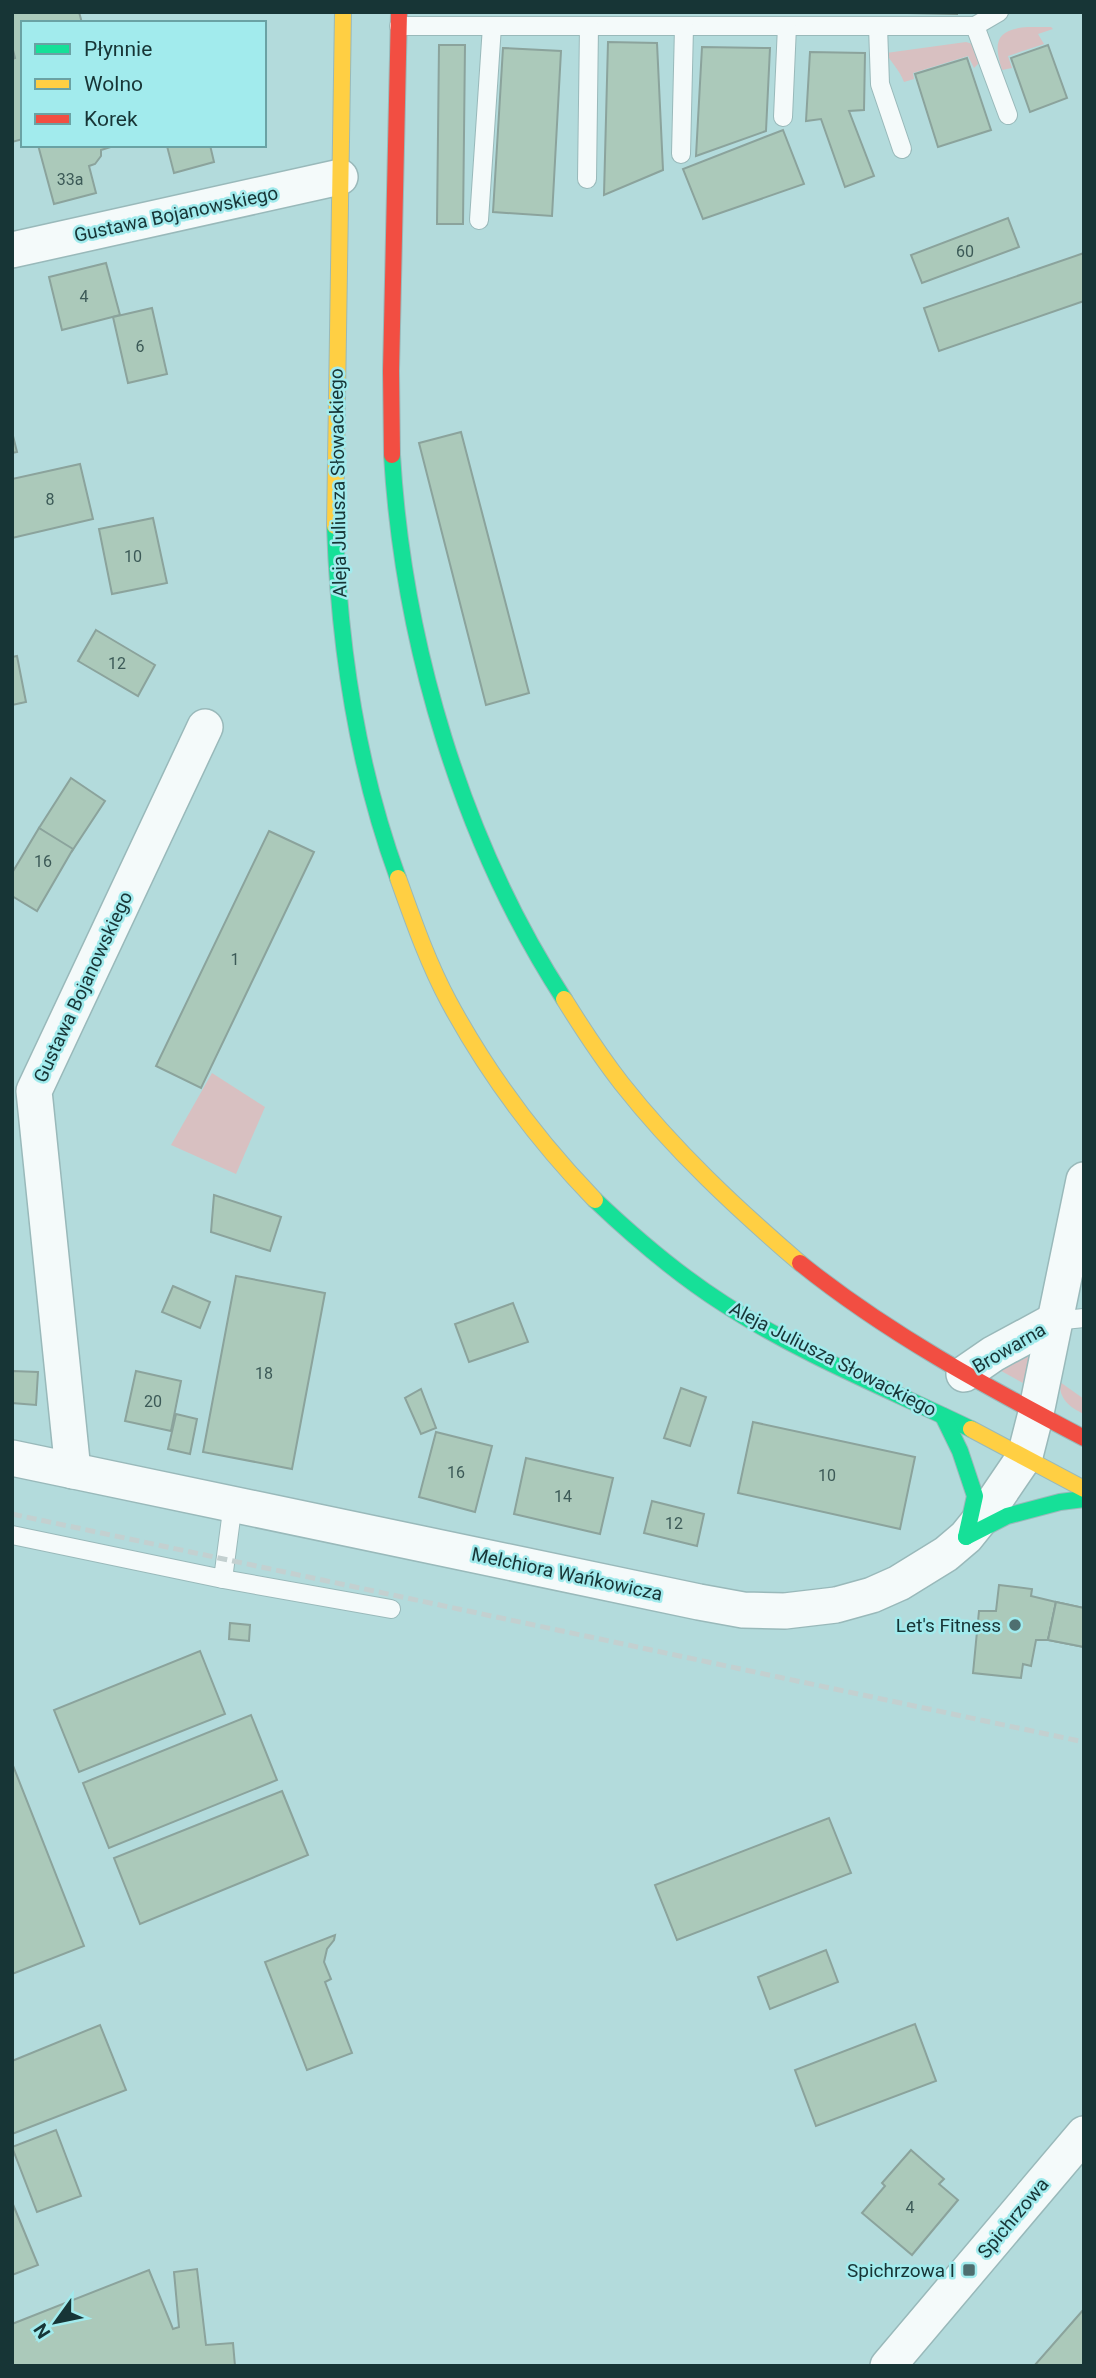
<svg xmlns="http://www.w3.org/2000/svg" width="1096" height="2378" font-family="Roboto,sans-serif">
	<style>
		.green { fill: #d8c0c1 }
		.building { fill: #abc9ba; stroke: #8ba39c; stroke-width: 2 }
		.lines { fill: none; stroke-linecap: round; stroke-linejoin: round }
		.lane-casing { stroke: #99b9ba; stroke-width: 20 }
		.street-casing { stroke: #99b9ba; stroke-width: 38 }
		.fast-casing { stroke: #99b9ba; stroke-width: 18 }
		.slow-casing { stroke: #99b9ba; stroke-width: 18 }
		.jam-casing { stroke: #99b9ba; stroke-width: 18 }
		.lane { stroke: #f4fafa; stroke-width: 18 }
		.street { stroke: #f4fafa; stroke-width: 35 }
		.fast { stroke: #16e098; stroke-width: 16 }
		.slow { stroke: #ffcf43; stroke-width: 16 }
		.jam { stroke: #f24e42; stroke-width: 16 }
		.rail { stroke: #c3d0d0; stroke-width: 5; stroke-dasharray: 10 5; stroke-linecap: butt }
		.poi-dot { fill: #4e6f70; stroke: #a2ebed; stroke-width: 2.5 }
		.labels { text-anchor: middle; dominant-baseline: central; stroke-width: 5; stroke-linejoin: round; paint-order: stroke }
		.number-label { font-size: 16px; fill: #3c5a57 }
		.street-label { font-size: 19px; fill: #173536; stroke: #a2ebed }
		.poi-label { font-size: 19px; fill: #173536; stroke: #a2ebed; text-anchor: end }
	</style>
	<rect width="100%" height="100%" fill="#b3dbdc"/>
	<g class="green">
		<path d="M 1028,27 L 1051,27 L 1053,29 L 1038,34 L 1044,44 L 1008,56 L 1012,68 L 1002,70 C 993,42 996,29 1028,27 Z"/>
		<path d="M 966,42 L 976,45 L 980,62 L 974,68 L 968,56 L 913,73 L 914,79 L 904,82 C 899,69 892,64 886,53 Z"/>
		<path d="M 212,1073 L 265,1107 L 236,1174 L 171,1145 Z"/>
		<path d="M 1031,1352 L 1023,1383 L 994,1367 Z"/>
		<path d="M 1060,1382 L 1084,1399 L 1084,1414 C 1069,1407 1059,1399 1060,1382 Z"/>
	</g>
	<g class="building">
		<path d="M 12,12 L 79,12 L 82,23 L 23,23 L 23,139 L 12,142 L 12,59 L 15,58 L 12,46 Z"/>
		<path d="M 857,12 L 957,12 L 957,14 Z"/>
		<path d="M 608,42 L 657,43 L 663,170 L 604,195 Z"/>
		<path d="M 439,45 L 465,45 L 463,224 L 437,224 Z"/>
		<path d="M 1048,45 L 1067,98 L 1030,112 L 1011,58 Z"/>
		<path d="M 702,47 L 770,48 L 766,131 L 696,156 Z"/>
		<path d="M 503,48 L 561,51 L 552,216 L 493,212 Z"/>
		<path d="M 810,52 L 865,53 L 864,110 L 849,111 L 874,176 L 845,187 L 821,119 L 806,121 Z"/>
		<path d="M 967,58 L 991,130 L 938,147 L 915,74 Z"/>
		<path d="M 783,130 L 804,184 L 703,219 L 683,169 Z"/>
		<path d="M 38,145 L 117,145 L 101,150 L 101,156 L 95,164 L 89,166 L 96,193 L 54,204 Z"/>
		<path d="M 157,145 L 210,145 L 214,162 L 174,173 L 167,146 L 160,147 Z"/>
		<path d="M 1008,218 L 1019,247 L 922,283 L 911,255 Z"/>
		<path d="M 1084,253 L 1084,301 L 939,351 L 924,308 Z"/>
		<path d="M 106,263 L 120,315 L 62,330 L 49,277 Z"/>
		<path d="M 152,308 L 167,374 L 128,383 L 113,317 Z"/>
		<path d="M 12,432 L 17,452 L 12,453 Z"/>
		<path d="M 461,432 L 529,693 L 486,705 L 419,443 Z"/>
		<path d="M 80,464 L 93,519 L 12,538 L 12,479 Z"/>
		<path d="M 153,518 L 167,583 L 112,594 L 99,529 Z"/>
		<path d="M 96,630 L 155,665 L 138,696 L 78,661 Z"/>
		<path d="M 17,656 L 26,702 L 12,705 L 12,657 Z"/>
		<path d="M 71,778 L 105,801 L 72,851 L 39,828 Z"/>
		<path d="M 39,828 L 73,849 L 37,911 L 12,896 L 12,873 Z"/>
		<path d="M 269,831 L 314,852 L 201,1088 L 156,1066 Z"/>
		<path d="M 214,1195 L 281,1217 L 270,1251 L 211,1232 Z"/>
		<path d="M 236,1276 L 325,1293 L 292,1469 L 203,1452 Z"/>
		<path d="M 173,1286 L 210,1302 L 200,1328 L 162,1312 Z"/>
		<path d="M 513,1303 L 528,1342 L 469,1362 L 455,1324 Z"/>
		<path d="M 12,1371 L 38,1372 L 36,1405 L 12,1403 Z"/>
		<path d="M 136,1371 L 181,1381 L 171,1431 L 125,1421 Z"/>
		<path d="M 681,1388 L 706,1397 L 690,1446 L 664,1438 Z"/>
		<path d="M 421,1389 L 436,1428 L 421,1434 L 405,1398 Z"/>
		<path d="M 176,1414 L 197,1419 L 190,1454 L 168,1449 Z"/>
		<path d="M 753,1422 L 915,1457 L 900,1529 L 738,1493 Z"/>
		<path d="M 436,1432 L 492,1446 L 475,1512 L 419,1497 Z"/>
		<path d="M 526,1458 L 613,1478 L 600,1534 L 514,1514 Z"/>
		<path d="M 652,1501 L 704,1514 L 697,1546 L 644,1533 Z"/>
		<path d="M 999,1585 L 1032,1589 L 1031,1596 L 1056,1602 L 1048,1640 L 1036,1640 L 1031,1666 L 1023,1664 L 1021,1678 L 973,1673 L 979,1611 L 996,1611 Z"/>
		<path d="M 1056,1602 L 1084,1608 L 1084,1647 L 1048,1640 Z"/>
		<path d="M 1056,1602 L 1084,1608 L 1084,1647 L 1048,1640 Z"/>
		<path d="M 230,1623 L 250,1625 L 249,1641 L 229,1639 Z"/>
		<path d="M 200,1651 L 225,1714 L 79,1772 L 54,1710 Z"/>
		<path d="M 251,1715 L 277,1780 L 109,1848 L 83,1783 Z"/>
		<path d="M 12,1763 L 84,1946 L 12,1974 Z"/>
		<path d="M 282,1791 L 308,1855 L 140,1924 L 114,1858 Z"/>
		<path d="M 829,1818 L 851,1873 L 677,1940 L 655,1885 Z"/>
		<path d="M 335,1935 L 334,1940 L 327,1949 L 324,1962 L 331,1979 L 325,1982 L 352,2053 L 307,2070 L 265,1962 Z"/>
		<path d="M 826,1950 L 838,1982 L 770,2009 L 758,1977 Z"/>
		<path d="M 915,2024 L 936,2081 L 816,2126 L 795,2070 Z"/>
		<path d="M 100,2025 L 126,2090 L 12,2134 L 12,2061 Z"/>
		<path d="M 56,2130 L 81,2196 L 37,2212 L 12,2147 Z"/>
		<path d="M 911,2150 L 944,2179 L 939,2184 L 958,2200 L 912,2255 L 862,2213 L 885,2186 L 882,2183 Z"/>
		<path d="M 12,2202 L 38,2265 L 12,2275 Z"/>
		<path d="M 197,2269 L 206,2345 L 233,2343 L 235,2366 L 12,2366 L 12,2324 L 149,2270 L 173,2329 L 179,2327 L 174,2272 Z"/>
		<path d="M 1084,2309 L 1084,2366 L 1034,2366 Z"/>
	</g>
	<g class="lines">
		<defs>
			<g id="lane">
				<path d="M 399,26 L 975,26 L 999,12"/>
				<path d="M 878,26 L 880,84 L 902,149"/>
				<path d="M 975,26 L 1008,115"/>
				<path d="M 783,117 L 787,26"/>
				<path d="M 681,154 L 684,27"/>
				<path d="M 587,179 L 589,26"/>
				<path d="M 479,220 L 492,26"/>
				<path d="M 1054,1321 L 1084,1318"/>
				<path d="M 12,1535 L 223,1579 L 233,1503"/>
				<path d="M 223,1579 L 391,1609"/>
			</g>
			<g id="street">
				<path d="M 12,250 L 340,177"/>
				<path d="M 964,1374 L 993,1354 L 1054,1321"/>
				<path d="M 12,1458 L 699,1602 L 743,1610 L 785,1611 L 836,1605 L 872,1595 L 899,1583 L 946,1554 L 966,1537 L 991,1506 L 1025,1456 L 1036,1413 L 1084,1180"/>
				<path d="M 73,1471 L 34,1091 L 205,727"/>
				<path d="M 888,2366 L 1084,2134"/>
			</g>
			<g id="fast">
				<path d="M 392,455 C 403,642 462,842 564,999"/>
				<path d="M 335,526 C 339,646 357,766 398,878"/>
				<path d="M 595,1200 C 635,1238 677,1274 724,1304 C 801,1354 888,1389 971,1429"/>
				<path d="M 943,1416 L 960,1451 L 975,1496 L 966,1537"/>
				<path d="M 966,1537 L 1007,1516 L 1060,1502 L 1084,1499"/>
			</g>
			<g id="slow">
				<path d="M 335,526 L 343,12"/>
				<path d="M 398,878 C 413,920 428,963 449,1002 C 488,1074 538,1141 595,1200"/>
				<path d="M 564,999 C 582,1028 601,1057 622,1084 C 674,1150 736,1208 800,1263"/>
				<path d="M 971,1429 L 1084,1489"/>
			</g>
			<g id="jam">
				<path d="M 392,455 L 391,371 L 399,12"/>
				<path d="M 800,1263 C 887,1333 985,1386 1084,1438"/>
			</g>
		</defs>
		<use href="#lane" class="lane-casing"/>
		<use href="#street" class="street-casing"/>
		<use href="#fast" class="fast-casing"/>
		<use href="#slow" class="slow-casing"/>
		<use href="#jam" class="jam-casing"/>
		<use href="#lane" class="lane"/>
		<use href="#street" class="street"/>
		<use href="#fast" class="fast"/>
		<use href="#slow" class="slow"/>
		<use href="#jam" class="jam"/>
		<path class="rail" d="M 12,1514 L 1084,1742"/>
	</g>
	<g class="poi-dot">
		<circle cx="1015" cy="1625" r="7"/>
		<rect x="962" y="2263" width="14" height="14" rx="3.5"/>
	</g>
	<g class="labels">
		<g class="number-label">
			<text x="70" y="179">33a</text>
			<text x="965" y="251">60</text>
			<text x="84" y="296">4</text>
			<text x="140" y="346">6</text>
			<text x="50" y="499">8</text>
			<text x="133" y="556">10</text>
			<text x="117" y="663">12</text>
			<text x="43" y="861">16</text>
			<text x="235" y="959">1</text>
			<text x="264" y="1373">18</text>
			<text x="153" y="1401">20</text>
			<text x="456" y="1472">16</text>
			<text x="827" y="1475">10</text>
			<text x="563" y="1496">14</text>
			<text x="674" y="1523">12</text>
			<text x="910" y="2207">4</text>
		</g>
		<g class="street-label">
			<text transform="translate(176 214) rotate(-12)">Gustawa Bojanowskiego</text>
			<text transform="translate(338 483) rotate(-91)">Aleja Juliusza Słowackiego</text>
			<text transform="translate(83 987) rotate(-65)">Gustawa Bojanowskiego</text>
			<text transform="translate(1009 1348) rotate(-30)">Browarna</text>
			<text transform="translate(833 1359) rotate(27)">Aleja Juliusza Słowackiego</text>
			<text transform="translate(567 1574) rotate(12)">Melchiora Wańkowicza</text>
			<text transform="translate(1013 2218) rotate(-50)">Spichrzowa</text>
		</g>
		<g class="poi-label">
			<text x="1001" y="1625">Let's Fitness</text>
			<text x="955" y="2270">Spichrzowa I</text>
		</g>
	</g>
	<rect width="1096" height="2378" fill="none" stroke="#173536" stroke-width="28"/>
	<rect x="21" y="21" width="245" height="126" fill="#a2ebed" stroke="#6aa2a4" stroke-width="2"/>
	<rect x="35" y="44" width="35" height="10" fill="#16e098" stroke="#6aa2a4" stroke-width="2"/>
	<text x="84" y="56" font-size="21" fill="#173536">Płynnie</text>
	<rect x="35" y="79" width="35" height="10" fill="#ffcf43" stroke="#6aa2a4" stroke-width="2"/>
	<text x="84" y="91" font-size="21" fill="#173536">Wolno</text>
	<rect x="35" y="114" width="35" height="10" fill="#f24e42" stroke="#6aa2a4" stroke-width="2"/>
	<text x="84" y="126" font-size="21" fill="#173536">Korek</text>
	<g transform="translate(56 2322) rotate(237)" stroke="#a2ebed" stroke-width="5" paint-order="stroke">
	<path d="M0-5L12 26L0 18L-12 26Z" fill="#173536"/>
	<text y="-10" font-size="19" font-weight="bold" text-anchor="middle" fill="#173536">N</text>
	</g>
</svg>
